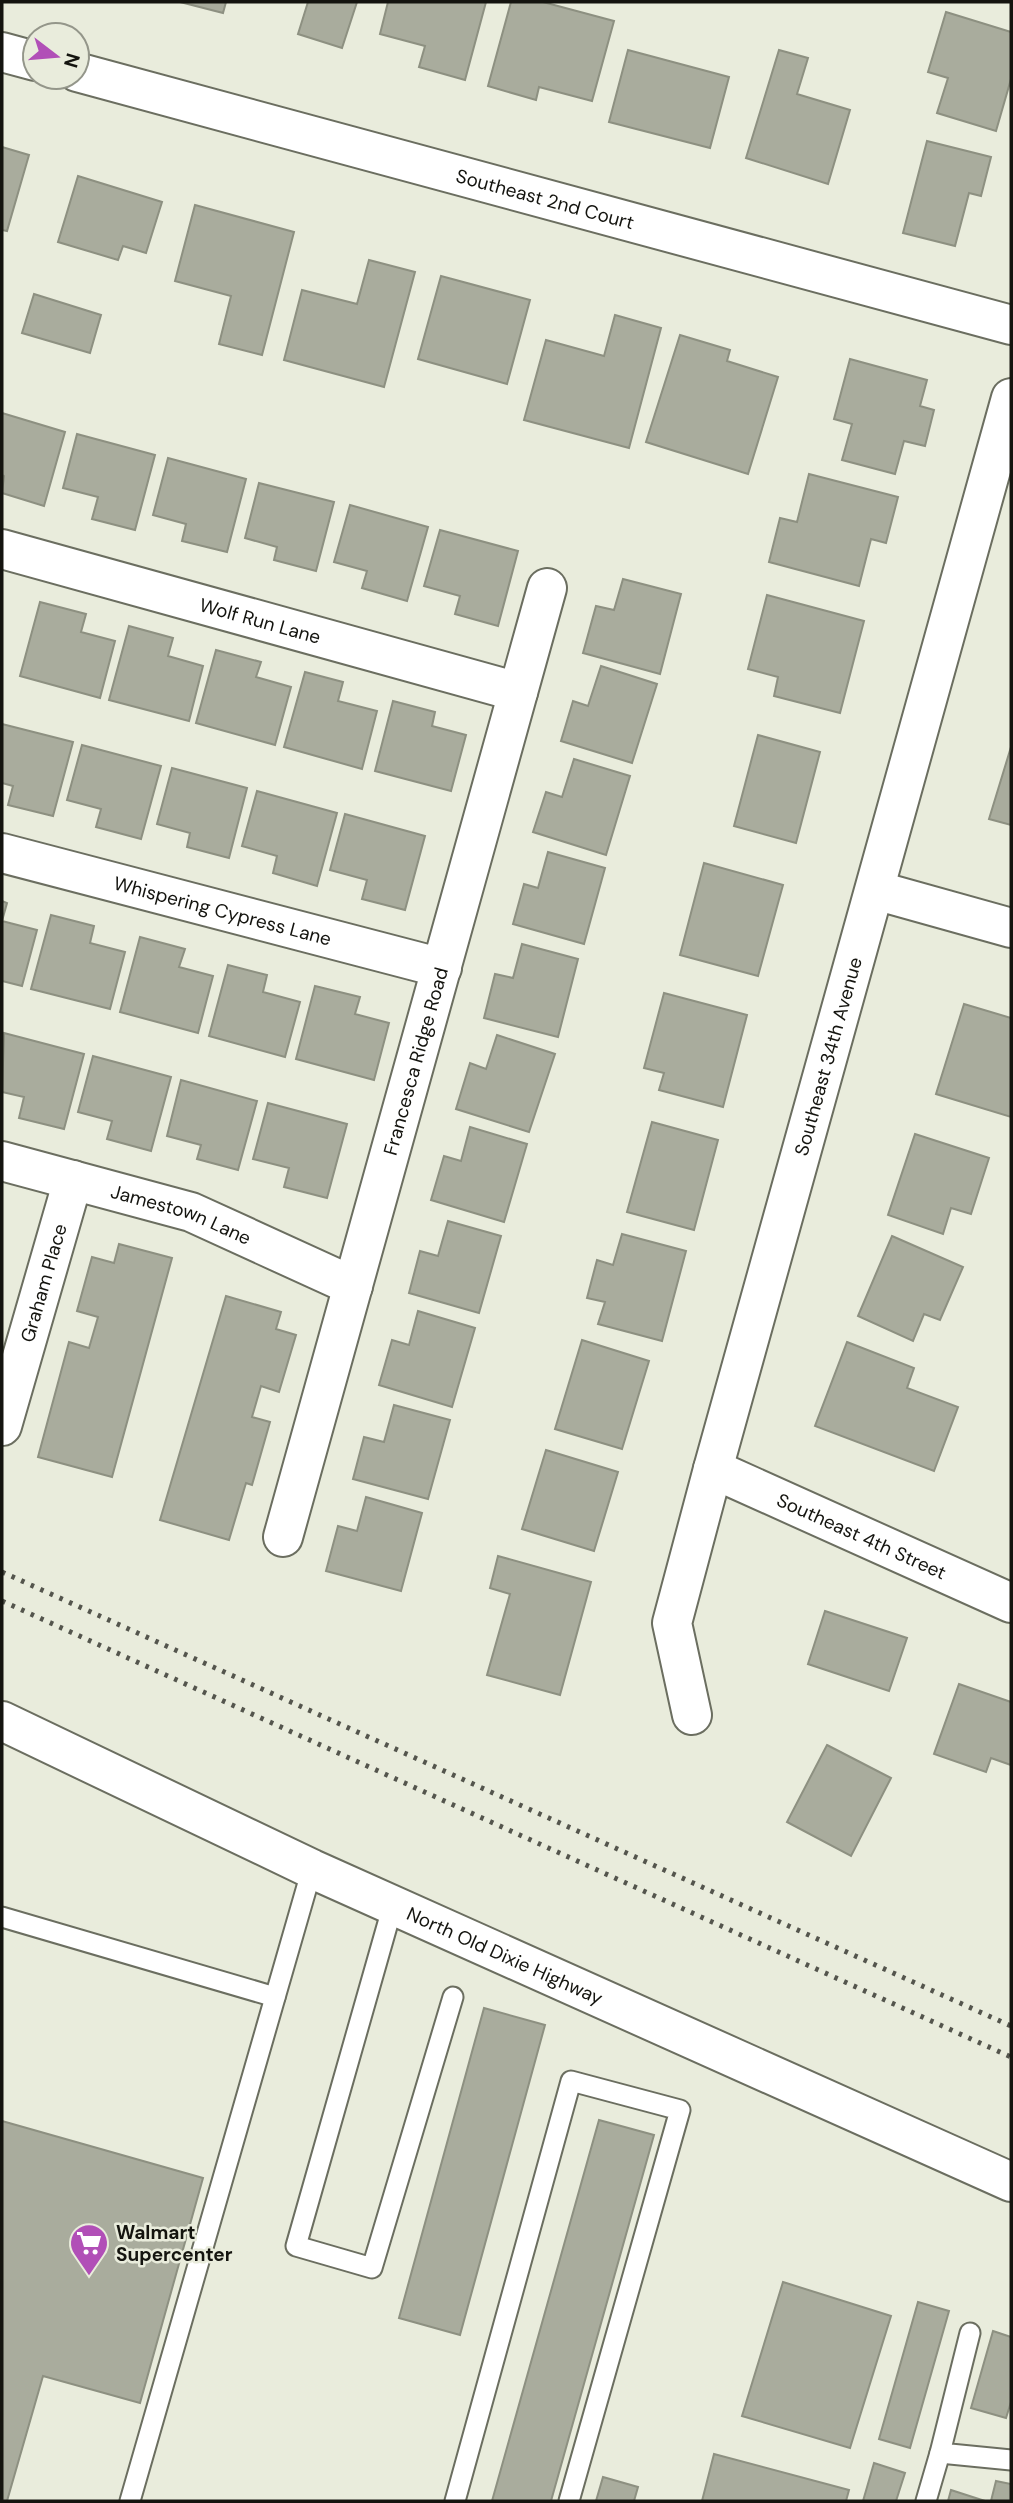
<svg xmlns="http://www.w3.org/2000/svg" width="1013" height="2503" font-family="'DM Sans',sans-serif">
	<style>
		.building { fill: #a9ac9d; stroke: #8d9081; stroke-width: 2 }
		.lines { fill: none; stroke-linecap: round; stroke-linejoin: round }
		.service-casing { stroke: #6b6e60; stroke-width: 23 }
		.minor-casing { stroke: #6b6e60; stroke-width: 42 }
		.tertiary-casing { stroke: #6b6e60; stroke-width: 42 }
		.service { stroke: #fff; stroke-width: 19 }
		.minor { stroke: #fff; stroke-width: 38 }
		.tertiary { stroke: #fff; stroke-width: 38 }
		.rail { stroke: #54554d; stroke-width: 5; stroke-dasharray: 3.5 7; stroke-linecap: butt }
		.labels { text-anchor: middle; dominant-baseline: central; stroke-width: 5; stroke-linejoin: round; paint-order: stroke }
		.street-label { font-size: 19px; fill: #14140f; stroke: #e9ecdc }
		.poi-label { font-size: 19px; font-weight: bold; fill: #14140f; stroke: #e9ecdc; text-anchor: start }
	</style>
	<rect width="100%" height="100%" fill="#e9ecdc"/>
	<g class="building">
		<path d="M 180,2 L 226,2 L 223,13 Z"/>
		<path d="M 308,2 L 357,2 L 342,48 L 298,34 Z"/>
		<path d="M 388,2 L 486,2 L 465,80 L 419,67 L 425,46 L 380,34 Z"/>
		<path d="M 511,2 L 543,2 L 614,21 L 592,101 L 539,87 L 536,100 L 488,86 Z"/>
		<path d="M 946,12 L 1011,32 L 1011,79 L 996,131 L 937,113 L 948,78 L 928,72 Z"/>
		<path d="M 628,50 L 729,77 L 710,148 L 609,122 Z"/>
		<path d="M 779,50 L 808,58 L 797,94 L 850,110 L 828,184 L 746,158 Z"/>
		<path d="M 927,141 L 991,157 L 981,196 L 969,193 L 955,246 L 903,233 Z"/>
		<path d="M 2,147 L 29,155 L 7,231 L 2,230 Z"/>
		<path d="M 78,176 L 162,202 L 146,253 L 123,246 L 118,260 L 58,242 Z"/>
		<path d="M 195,205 L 294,232 L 262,355 L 219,344 L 231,296 L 175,281 Z"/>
		<path d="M 369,260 L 415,272 L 384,387 L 284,360 L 302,290 L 357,304 Z"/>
		<path d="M 441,276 L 530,300 L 507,384 L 418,359 Z"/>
		<path d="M 34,294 L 101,315 L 90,353 L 22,333 Z"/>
		<path d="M 615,315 L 661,328 L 629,448 L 524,420 L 546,340 L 604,356 Z"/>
		<path d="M 680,335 L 730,350 L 727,361 L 778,377 L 748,474 L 646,442 Z"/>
		<path d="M 850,359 L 927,380 L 920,406 L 934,410 L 925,446 L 904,441 L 895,474 L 842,460 L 852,424 L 834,419 Z"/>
		<path d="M 2,413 L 65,432 L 44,506 L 2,493 L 4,476 L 2,475 Z"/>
		<path d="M 77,434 L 155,455 L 135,530 L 92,519 L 98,497 L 63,488 Z"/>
		<path d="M 168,458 L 246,479 L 227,552 L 182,541 L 186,524 L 153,515 Z"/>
		<path d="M 809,474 L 898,497 L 886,543 L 871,539 L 859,586 L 769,562 L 780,518 L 797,522 Z"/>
		<path d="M 259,483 L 334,502 L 316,571 L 274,560 L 277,547 L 245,538 Z"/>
		<path d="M 350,505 L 428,527 L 407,601 L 362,588 L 367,571 L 334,562 Z"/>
		<path d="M 440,530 L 518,551 L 498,626 L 455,614 L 460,596 L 424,586 Z"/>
		<path d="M 623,579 L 681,594 L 660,674 L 583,653 L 596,606 L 614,610 Z"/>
		<path d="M 767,595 L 864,621 L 840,713 L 774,696 L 778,677 L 748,669 Z"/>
		<path d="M 40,602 L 86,614 L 81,632 L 115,641 L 100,698 L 20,676 Z"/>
		<path d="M 129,626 L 173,638 L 168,656 L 203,666 L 189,721 L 109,700 Z"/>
		<path d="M 216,650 L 261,662 L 256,677 L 291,687 L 275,745 L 196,723 Z"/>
		<path d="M 601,666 L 657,684 L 632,763 L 561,741 L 573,701 L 588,706 Z"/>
		<path d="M 305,672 L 343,682 L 338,701 L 377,711 L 362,769 L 284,747 Z"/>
		<path d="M 393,701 L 435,712 L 432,726 L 466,735 L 451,791 L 375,771 Z"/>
		<path d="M 2,724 L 73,742 L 53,816 L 8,805 L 13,786 L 2,783 Z"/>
		<path d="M 758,735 L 820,752 L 796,843 L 734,826 Z"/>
		<path d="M 82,745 L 161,766 L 141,839 L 96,827 L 101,809 L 67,800 Z"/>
		<path d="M 1011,747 L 1011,825 L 989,819 Z"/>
		<path d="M 574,759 L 630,776 L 606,855 L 533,832 L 546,792 L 562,797 Z"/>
		<path d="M 172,768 L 247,788 L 229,858 L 187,847 L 190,833 L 157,824 Z"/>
		<path d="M 257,791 L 337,813 L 317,886 L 273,873 L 277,856 L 242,846 Z"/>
		<path d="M 345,814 L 425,836 L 405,910 L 362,899 L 367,880 L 330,870 Z"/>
		<path d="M 548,852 L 605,868 L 584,944 L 513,924 L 524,884 L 538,888 Z"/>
		<path d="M 704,863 L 783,885 L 758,976 L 680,955 Z"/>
		<path d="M 2,901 L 7,903 L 2,921 L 37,930 L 22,986 L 2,981 Z"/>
		<path d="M 51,915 L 94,926 L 90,943 L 125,952 L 110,1009 L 31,989 Z"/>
		<path d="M 140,937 L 185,949 L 179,967 L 213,976 L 198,1033 L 120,1012 Z"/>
		<path d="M 522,944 L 578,959 L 558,1037 L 484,1018 L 495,974 L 513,978 Z"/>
		<path d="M 228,965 L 267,975 L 263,992 L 300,1002 L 285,1057 L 209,1036 Z"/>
		<path d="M 315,986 L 360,997 L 355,1014 L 389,1023 L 374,1080 L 296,1059 Z"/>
		<path d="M 664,993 L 747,1015 L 723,1107 L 659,1090 L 664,1073 L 644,1068 Z"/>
		<path d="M 964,1004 L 1011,1018 L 1011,1117 L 936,1094 Z"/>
		<path d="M 4,1033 L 84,1054 L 64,1129 L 19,1118 L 24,1097 L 2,1092 Z"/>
		<path d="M 497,1035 L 555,1054 L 529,1132 L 456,1109 L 470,1063 L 486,1069 Z"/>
		<path d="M 93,1056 L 171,1077 L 151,1151 L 107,1139 L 112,1121 L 78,1112 Z"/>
		<path d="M 181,1080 L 257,1101 L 238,1170 L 197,1159 L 201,1145 L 167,1136 Z"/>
		<path d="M 268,1103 L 347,1124 L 327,1198 L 284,1187 L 289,1168 L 253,1159 Z"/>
		<path d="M 652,1122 L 718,1140 L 694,1230 L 627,1212 Z"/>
		<path d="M 470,1127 L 527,1144 L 504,1222 L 431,1200 L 444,1156 L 461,1161 Z"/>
		<path d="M 915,1134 L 989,1158 L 971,1214 L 951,1208 L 943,1234 L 888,1215 Z"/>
		<path d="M 448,1221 L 501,1236 L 479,1313 L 409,1293 L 420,1251 L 438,1256 Z"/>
		<path d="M 622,1234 L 686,1251 L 662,1341 L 598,1324 L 605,1302 L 587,1298 L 597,1260 L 613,1265 Z"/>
		<path d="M 892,1236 L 963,1267 L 940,1320 L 924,1314 L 913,1341 L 858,1316 Z"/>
		<path d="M 119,1244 L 172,1258 L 112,1477 L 38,1457 L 69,1342 L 89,1348 L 98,1317 L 77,1311 L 92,1257 L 114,1263 Z"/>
		<path d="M 226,1296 L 281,1312 L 276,1329 L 296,1335 L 279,1392 L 261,1386 L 252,1417 L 270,1422 L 252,1485 L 246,1483 L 229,1540 L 160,1520 Z"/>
		<path d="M 418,1311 L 475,1328 L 452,1407 L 379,1385 L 392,1340 L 409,1345 Z"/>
		<path d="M 582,1340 L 649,1361 L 622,1449 L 555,1429 Z"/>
		<path d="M 847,1342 L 914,1368 L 907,1388 L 958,1407 L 934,1471 L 815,1426 Z"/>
		<path d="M 394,1405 L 450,1420 L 428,1499 L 353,1479 L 364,1437 L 384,1442 Z"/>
		<path d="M 546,1450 L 618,1472 L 594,1551 L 522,1529 Z"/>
		<path d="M 366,1497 L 422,1513 L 401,1591 L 326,1571 L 338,1526 L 357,1531 Z"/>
		<path d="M 498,1556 L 591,1582 L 560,1695 L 487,1675 L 510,1594 L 490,1588 Z"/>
		<path d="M 825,1611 L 907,1638 L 889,1691 L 808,1664 Z"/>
		<path d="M 959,1684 L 1011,1702 L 1011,1765 L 991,1758 L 986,1772 L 934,1754 Z"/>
		<path d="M 827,1745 L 891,1778 L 851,1856 L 787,1822 Z"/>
		<path d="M 484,2008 L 545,2025 L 460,2335 L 399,2318 Z"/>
		<path d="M 599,2120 L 654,2135 L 551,2501 L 492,2501 Z"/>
		<path d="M 2,2121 L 203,2178 L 140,2403 L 43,2376 L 7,2501 L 2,2501 Z"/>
		<path d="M 783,2282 L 891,2316 L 850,2448 L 742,2416 Z"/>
		<path d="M 918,2302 L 949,2311 L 910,2448 L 879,2439 Z"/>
		<path d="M 993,2331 L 1011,2337 L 1011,2402 L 1006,2418 L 971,2408 Z"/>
		<path d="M 714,2454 L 849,2490 L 846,2501 L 702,2501 Z"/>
		<path d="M 874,2463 L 905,2473 L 896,2501 L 863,2501 Z"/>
		<path d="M 603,2477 L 638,2487 L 634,2501 L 596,2501 Z"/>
		<path d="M 996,2481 L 1011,2484 L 1011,2501 L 991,2501 Z"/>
		<path d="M 951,2490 L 985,2501 L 948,2501 Z"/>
	</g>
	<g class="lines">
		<defs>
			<g id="service">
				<path d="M 393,1905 L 296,2246 L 372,2268 L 453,1997"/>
				<path d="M 2,1917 L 275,1997"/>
				<path d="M 970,2333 L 940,2453 L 1011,2460"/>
				<path d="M 130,2501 L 312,1869"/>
				<path d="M 455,2501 L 571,2081 L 680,2110 L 569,2501"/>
				<path d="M 926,2501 L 940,2453"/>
			</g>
			<g id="minor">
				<path d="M 2,52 L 35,61"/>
				<path id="s1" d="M 77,72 L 1011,325"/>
				<path id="s2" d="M 2,549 L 518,692"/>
				<path id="s3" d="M 2,853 L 442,968"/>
				<path d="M 875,890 L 1011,928"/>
				<path id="s4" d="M 2,1161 L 191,1212 L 353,1286"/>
				<path id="s5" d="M 2,1426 L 73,1180"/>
				<path id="s6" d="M 713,1469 L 1011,1603"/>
				<path id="s7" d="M 283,1537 L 547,588"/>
				<path id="s8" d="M 692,1715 L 672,1623 L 713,1469 L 1011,398"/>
			</g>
			<g id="tertiary">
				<path id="s9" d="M 2,1721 L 312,1869 L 1011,2182"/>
			</g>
		</defs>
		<use href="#service" class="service-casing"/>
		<use href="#minor" class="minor-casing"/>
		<use href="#tertiary" class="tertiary-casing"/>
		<use href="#service" class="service"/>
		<use href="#minor" class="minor"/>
		<use href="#tertiary" class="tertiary"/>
		<g class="rail">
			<path d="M 2,1572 L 1011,2026"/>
			<path d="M 2,1601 L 1011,2057"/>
		</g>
	</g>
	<defs>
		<symbol id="supermarket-pin" viewBox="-11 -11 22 30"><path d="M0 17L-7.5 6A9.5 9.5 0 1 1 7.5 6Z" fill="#b14fb7" stroke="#e9ecdc"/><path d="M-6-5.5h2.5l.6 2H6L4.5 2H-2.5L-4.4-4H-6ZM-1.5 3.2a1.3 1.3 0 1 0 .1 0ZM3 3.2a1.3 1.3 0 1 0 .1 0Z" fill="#fff"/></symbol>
	</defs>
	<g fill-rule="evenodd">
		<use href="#supermarket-pin" x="67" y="2221" width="44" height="60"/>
	</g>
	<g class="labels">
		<g class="street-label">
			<text stroke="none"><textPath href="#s1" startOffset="485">Southeast 2nd Court</textPath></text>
			<text stroke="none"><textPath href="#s2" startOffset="268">Wolf Run Lane</textPath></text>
			<text stroke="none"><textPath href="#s3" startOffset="228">Whispering Cypress Lane</textPath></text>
			<text stroke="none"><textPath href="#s8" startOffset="682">Southeast 34th Avenue</textPath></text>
			<text stroke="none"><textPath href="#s7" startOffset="494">Francesca Ridge Road</textPath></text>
			<text stroke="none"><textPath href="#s4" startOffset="187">Jamestown Lane</textPath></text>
			<text stroke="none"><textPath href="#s5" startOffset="149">Graham Place</textPath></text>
			<text stroke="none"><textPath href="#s6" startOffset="163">Southeast 4th Street</textPath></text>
			<text stroke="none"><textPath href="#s9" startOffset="555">North Old Dixie Highway</textPath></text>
		</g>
		<g class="poi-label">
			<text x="116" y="2232">Walmart<tspan x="116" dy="22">Supercenter</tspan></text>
		</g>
	</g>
	<rect width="1013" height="2503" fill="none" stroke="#14140f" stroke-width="7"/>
	<g transform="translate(56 56) rotate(106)"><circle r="33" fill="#e9ecdc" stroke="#94968a" stroke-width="2"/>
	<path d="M0-5L12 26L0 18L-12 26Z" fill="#b14fb7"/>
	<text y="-10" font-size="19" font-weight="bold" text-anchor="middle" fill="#14140f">N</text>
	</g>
</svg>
